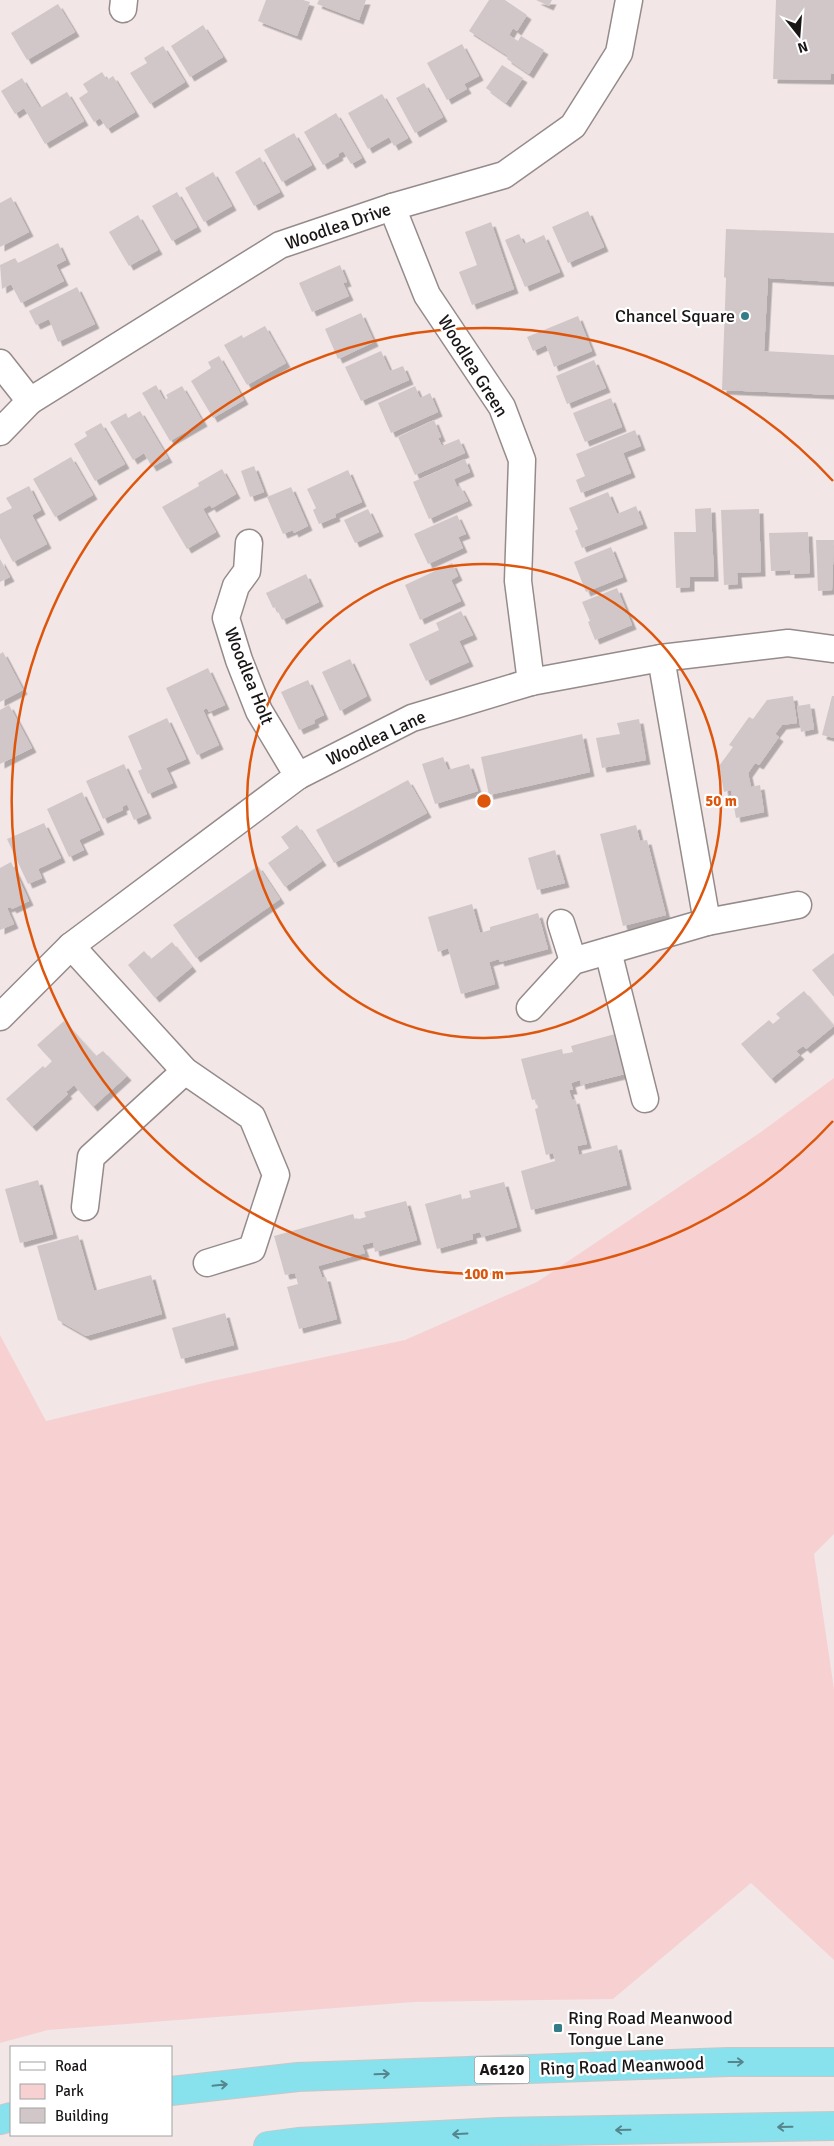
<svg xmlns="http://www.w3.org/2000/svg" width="834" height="2146" font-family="Signika,sans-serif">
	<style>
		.green { fill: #f7d1d2 }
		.building { fill: #d2c7c8; filter: url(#shadow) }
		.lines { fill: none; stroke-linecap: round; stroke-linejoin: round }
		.minor-casing { stroke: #958b8b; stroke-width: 29 }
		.trunk-casing { stroke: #c8c7c7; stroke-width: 30 }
		.minor { stroke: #fff; stroke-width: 26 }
		.trunk { stroke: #88e2ee; stroke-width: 28 }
		.oneway { stroke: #56868d }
		.ring { fill: none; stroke: #de560c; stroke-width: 2.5 }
		.poi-dot { fill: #357d86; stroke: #fff; stroke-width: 2 }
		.labels { text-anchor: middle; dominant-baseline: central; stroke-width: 4.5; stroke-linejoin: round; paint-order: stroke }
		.shield { fill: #fff; stroke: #5f5c5c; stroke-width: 1 }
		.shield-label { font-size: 16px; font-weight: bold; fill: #1a1616 }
		.street-label { font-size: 18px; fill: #1a1616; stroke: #fff }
		.poi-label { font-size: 18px; fill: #1a1616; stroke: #fff; text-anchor: end }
		.centre { fill: #de560c; stroke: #fff; stroke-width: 2.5 }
		.ring-label { font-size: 15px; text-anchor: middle; font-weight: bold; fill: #de560c; stroke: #fff; stroke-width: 4.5; stroke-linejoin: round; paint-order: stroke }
	</style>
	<defs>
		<filter id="shadow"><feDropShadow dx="4.5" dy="4.5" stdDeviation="0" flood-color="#0004"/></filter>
	</defs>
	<rect width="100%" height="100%" fill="#f2e6e7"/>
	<path class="green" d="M 834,1078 L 834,1534 L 814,1554 L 834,1689 L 834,1960 L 751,1883 L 613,1999 L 414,2002 L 48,2030 L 0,2043 L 0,1335 L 46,1421 L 212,1381 L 405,1340 L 537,1282 L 761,1132 Z"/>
	<g class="building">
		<path d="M 266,0 L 303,0 L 310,2 L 297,36 L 258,21 Z"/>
		<path d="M 319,0 L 366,0 L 359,20 L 317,4 Z"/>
		<path d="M 489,0 L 505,0 L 527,15 L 517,31 L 513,28 L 509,35 L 518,41 L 521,36 L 544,50 L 529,74 L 507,59 L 508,56 L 469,31 Z"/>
		<path d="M 536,0 L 552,0 L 549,6 Z"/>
		<path d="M 776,0 L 834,0 L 834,74 L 831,74 L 830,80 L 773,79 Z"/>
		<path d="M 58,4 L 75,32 L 27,60 L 11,33 Z"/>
		<path d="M 203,25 L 223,57 L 190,77 L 171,46 Z"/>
		<path d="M 462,44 L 479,76 L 464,84 L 467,89 L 447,100 L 427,63 Z"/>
		<path d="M 163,46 L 185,82 L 150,104 L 130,73 L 147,63 L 144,58 Z"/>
		<path d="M 502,65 L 523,78 L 506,103 L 486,88 Z"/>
		<path d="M 102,72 L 107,80 L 113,76 L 135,112 L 107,129 L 100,118 L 94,122 L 79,98 L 88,92 L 83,84 Z"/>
		<path d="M 22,78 L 40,108 L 67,92 L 84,121 L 45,144 L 24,108 L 15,114 L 1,91 Z"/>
		<path d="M 424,83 L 443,117 L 415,133 L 396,98 Z"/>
		<path d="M 382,94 L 408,138 L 394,146 L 389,137 L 368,149 L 348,113 Z"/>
		<path d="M 336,113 L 362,158 L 351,164 L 343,151 L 338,154 L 339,156 L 323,165 L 304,132 Z"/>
		<path d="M 294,133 L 312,165 L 282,182 L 264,150 Z"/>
		<path d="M 260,157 L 280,192 L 254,206 L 235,172 Z"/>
		<path d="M 213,172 L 232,206 L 204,222 L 185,188 Z"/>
		<path d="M 177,192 L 197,227 L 172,241 L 152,206 Z"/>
		<path d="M 11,197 L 29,232 L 0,247 L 0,203 Z"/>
		<path d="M 588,211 L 604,247 L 568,263 L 552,227 Z"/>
		<path d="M 138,215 L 158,250 L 129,266 L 109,232 Z"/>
		<path d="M 491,222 L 514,289 L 472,305 L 459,272 L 477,265 L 465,232 Z"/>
		<path d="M 726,229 L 834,233 L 834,282 L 768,278 L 764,351 L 834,355 L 834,395 L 722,390 L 726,278 L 724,277 Z"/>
		<path d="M 519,234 L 524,244 L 544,235 L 560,272 L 525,287 L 505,240 Z"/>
		<path d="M 58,243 L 66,260 L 56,265 L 64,281 L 21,303 L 11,284 L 2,289 L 0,265 L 15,258 L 18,263 Z"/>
		<path d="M 340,265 L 347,282 L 343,283 L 349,296 L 312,312 L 299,283 Z"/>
		<path d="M 77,287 L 95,324 L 58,342 L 49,319 L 36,325 L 29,311 Z"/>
		<path d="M 361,313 L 374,342 L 338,359 L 325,329 Z"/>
		<path d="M 578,316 L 592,351 L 554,367 L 546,345 L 533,351 L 527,337 Z"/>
		<path d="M 265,326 L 286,363 L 247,385 L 224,345 L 242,335 L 243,338 Z"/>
		<path d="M 381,351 L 390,371 L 403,366 L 409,380 L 361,401 L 345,367 Z"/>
		<path d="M 219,356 L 244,400 L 213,418 L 191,381 L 211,368 L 208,362 Z"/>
		<path d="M 594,360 L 606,388 L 567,404 L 556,376 Z"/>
		<path d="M 156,385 L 164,400 L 168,398 L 166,395 L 182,386 L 203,422 L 170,441 L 142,393 Z"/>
		<path d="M 415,386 L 420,398 L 430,393 L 438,412 L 391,433 L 378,403 Z"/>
		<path d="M 611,398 L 622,427 L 585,442 L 573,413 Z"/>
		<path d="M 140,411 L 168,458 L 152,467 L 144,453 L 133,460 L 110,422 L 126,413 L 128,418 Z"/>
		<path d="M 434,420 L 441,437 L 438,438 L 442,446 L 459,439 L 465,453 L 415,475 L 398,437 Z"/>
		<path d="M 101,423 L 125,464 L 95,481 L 74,444 L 87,436 L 85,432 Z"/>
		<path d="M 635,430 L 641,446 L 623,453 L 631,473 L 581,493 L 576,480 L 585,476 L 576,454 Z"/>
		<path d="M 71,457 L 93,495 L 55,517 L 33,479 Z"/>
		<path d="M 465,459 L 470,472 L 454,479 L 457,487 L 460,486 L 468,501 L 429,519 L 413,482 Z"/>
		<path d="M 254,466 L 264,492 L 250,497 L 241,471 Z"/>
		<path d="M 222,469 L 236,494 L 212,508 L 210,505 L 203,509 L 216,532 L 187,549 L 162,507 L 199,486 L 198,483 Z"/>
		<path d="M 348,470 L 362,502 L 335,514 L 336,517 L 319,524 L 313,510 L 316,508 L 307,489 Z"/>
		<path d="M 29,486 L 41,510 L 32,515 L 47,544 L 13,562 L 0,538 L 0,514 L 12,508 L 6,498 Z"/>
		<path d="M 291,487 L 308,526 L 294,533 L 293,530 L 283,534 L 267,497 Z"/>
		<path d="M 608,492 L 617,514 L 636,506 L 643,524 L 582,548 L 575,531 L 578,529 L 569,508 Z"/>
		<path d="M 711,508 L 714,577 L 690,577 L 690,587 L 676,588 L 674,532 L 696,532 L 695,509 Z"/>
		<path d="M 368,509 L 379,532 L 355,543 L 344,520 Z"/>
		<path d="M 759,509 L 761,572 L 737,573 L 738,584 L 724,585 L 721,510 Z"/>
		<path d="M 457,515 L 466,534 L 458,537 L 463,548 L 428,564 L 414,534 Z"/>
		<path d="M 808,532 L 810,573 L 790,574 L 790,570 L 771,571 L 769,533 Z"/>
		<path d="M 816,540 L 834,540 L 832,590 L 818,591 Z"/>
		<path d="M 611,547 L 623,577 L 586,592 L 574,562 Z"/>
		<path d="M 0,559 L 10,577 L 0,582 Z"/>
		<path d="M 452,563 L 458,576 L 451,580 L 461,601 L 420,620 L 405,585 Z"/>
		<path d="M 306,574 L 319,602 L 282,620 L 276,607 L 273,608 L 266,593 Z"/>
		<path d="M 617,588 L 632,625 L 595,640 L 588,622 L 590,621 L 582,602 Z"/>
		<path d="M 461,611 L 473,635 L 459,641 L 469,662 L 426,681 L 409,644 L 439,630 L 436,623 Z"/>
		<path d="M 3,652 L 23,690 L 0,702 L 0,654 Z"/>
		<path d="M 350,659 L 367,696 L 340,711 L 322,672 Z"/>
		<path d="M 208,668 L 225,705 L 209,712 L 207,708 L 203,710 L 219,745 L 197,755 L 166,688 Z"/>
		<path d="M 308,680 L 324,715 L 314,720 L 315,723 L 299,730 L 281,692 Z"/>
		<path d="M 793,696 L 797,723 L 782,725 L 775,734 L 779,737 L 759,765 L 755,763 L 748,773 L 751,787 L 760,785 L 764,812 L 736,818 L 731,790 L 724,792 L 719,766 L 733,747 L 729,745 L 749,717 L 753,719 L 767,700 Z"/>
		<path d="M 832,696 L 834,696 L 834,738 L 822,735 Z"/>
		<path d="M 810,704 L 814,729 L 801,732 L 797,706 Z"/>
		<path d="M 9,705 L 32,748 L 0,764 L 0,710 Z"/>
		<path d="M 167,718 L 186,759 L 166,768 L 173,783 L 148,794 L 138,771 L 142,769 L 128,736 Z"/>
		<path d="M 639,719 L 646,760 L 602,768 L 596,738 L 620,734 L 617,723 Z"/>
		<path d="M 582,734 L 590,772 L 489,795 L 481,757 Z"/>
		<path d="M 443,757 L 448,770 L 469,764 L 478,791 L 435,804 L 422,764 Z"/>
		<path d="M 124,764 L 147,814 L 134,820 L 127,804 L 122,807 L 123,810 L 103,819 L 86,781 Z"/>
		<path d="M 408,780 L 427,813 L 334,863 L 316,830 Z"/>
		<path d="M 82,792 L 100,830 L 79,840 L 84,850 L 69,857 L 47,809 Z"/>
		<path d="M 44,823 L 61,858 L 38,869 L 42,878 L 28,884 L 7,839 Z"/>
		<path d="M 297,825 L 322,861 L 285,887 L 268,863 L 289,848 L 281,837 Z"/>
		<path d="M 636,825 L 640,841 L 647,840 L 666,915 L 623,926 L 600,834 Z"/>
		<path d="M 555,850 L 565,883 L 537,890 L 528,858 Z"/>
		<path d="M 11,862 L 29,901 L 12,909 L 11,907 L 7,908 L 14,924 L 0,930 L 0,868 Z"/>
		<path d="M 258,866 L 280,899 L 196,958 L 173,925 Z"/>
		<path d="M 472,904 L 480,933 L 490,930 L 490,927 L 538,913 L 548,949 L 500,962 L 499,959 L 489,962 L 495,984 L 461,994 L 448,948 L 438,952 L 428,917 Z"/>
		<path d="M 172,942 L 192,967 L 155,998 L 128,965 L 144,951 L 151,959 Z"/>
		<path d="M 834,953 L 834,997 L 812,970 Z"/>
		<path d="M 804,991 L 834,1026 L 806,1049 L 803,1046 L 796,1051 L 800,1055 L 771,1079 L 741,1044 L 769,1020 L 773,1024 L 780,1018 L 776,1014 Z"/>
		<path d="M 64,1021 L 96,1056 L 103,1051 L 127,1076 L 93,1107 L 74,1085 L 66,1092 L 68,1094 L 32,1127 L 6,1099 L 43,1066 L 45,1068 L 52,1061 L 37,1045 Z"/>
		<path d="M 615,1034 L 625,1074 L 581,1085 L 580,1080 L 571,1083 L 573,1090 L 569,1090 L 572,1100 L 575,1099 L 587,1144 L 577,1146 L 579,1155 L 617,1145 L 627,1185 L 531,1210 L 521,1171 L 555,1161 L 553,1153 L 546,1155 L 535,1109 L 538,1108 L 536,1099 L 532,1100 L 521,1059 L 562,1049 L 563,1054 L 573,1052 L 571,1046 Z"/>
		<path d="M 38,1180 L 53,1234 L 20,1243 L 5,1189 Z"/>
		<path d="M 504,1182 L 517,1227 L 482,1237 L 480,1232 L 472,1234 L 473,1239 L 437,1249 L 425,1204 L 461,1194 L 462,1200 L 471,1197 L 469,1191 Z"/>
		<path d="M 406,1201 L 417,1240 L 375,1252 L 373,1242 L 362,1245 L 365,1253 L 318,1266 L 322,1277 L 326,1277 L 337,1319 L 299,1329 L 287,1287 L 298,1284 L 295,1273 L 285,1275 L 274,1236 L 353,1214 L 355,1220 L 366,1217 L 364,1212 Z"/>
		<path d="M 78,1235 L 94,1291 L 151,1275 L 162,1314 L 86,1336 L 58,1320 L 37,1246 Z"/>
		<path d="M 225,1313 L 234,1345 L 181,1359 L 172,1328 Z"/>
	</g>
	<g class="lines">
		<defs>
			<g id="minor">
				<path d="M 123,9 L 124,0"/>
				<path d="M 392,207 L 427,295 L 502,407 L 522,460 L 518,581 L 531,682"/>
				<path d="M 0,363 L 30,401"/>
				<path d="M 0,432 L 30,401 L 280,245 L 392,207 L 504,175 L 573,126 L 619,53 L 629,0"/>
				<path d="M 249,543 L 247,571 L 236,586 L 226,618 L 239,660 L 259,711 L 298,776"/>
				<path d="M 661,658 L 707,922 L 798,905"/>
				<path d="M 561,923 L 573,961"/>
				<path d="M 71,946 L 185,1071 L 252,1117 L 276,1175 L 252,1249 L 207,1263"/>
				<path d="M 608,951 L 645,1099"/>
				<path d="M 530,1008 L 573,961 L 707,922"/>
				<path d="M 0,1017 L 71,946 L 298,776 L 412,718 L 531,682 L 661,658 L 788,643 L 834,649"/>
				<path d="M 85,1207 L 91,1157 L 185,1071"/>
			</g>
			<g id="trunk">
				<path d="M 171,2091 L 298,2077 L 728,2062 L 834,2062"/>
				<path d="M 0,2120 L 11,2117"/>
				<path d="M 268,2146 L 298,2142 L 499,2132 L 834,2126"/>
			</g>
		</defs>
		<use href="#minor" class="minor-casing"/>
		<use href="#trunk" class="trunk-casing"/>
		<use href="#minor" class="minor"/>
		<use href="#trunk" class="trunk"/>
	</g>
	<defs><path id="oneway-shaft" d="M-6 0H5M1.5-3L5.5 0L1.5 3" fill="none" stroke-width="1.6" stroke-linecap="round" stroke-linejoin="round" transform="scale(1.25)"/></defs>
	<g class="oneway">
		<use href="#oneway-shaft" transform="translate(736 2062)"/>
		<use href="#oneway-shaft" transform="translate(382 2074) rotate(-2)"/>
		<use href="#oneway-shaft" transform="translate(220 2085) rotate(-6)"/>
		<use href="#oneway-shaft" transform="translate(785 2127) rotate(179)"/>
		<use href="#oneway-shaft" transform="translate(623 2130) rotate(179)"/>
		<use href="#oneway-shaft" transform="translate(460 2134) rotate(177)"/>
	</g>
	<g class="ring">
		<circle cx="484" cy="801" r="237"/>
		<path d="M833 1121A473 473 0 1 1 833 481"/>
	</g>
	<g class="poi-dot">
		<circle cx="745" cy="316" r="5"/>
		<rect x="553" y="2023" width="10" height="10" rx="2.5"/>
	</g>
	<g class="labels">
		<rect class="shield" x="474.5" y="2056.5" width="55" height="27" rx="4"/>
		<g class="shield-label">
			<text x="502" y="2070">A6120</text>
		</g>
		<g class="street-label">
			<text transform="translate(338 226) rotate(-19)">Woodlea Drive</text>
			<text transform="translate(473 366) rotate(58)">Woodlea Green</text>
			<text transform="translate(249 676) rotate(68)">Woodlea Holt</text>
			<text transform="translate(376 738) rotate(-25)">Woodlea Lane</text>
			<text transform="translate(622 2066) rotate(-2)">Ring Road Meanwood</text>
		</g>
		<g class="poi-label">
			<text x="735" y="316">Chancel Square</text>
			<text x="568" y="2018" text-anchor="start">Ring Road Meanwood<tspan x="568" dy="21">Tongue Lane</tspan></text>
		</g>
	</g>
	<circle cx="484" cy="801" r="8" class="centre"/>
	<g class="ring-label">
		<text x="721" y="806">50 m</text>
		<text x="484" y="1279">100 m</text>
	</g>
	<rect x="10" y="2046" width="162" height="90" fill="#ffffff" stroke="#a3a2a2"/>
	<rect x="20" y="2062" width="25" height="8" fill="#ffffff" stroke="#a3a2a2"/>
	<text x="55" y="2071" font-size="15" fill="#1a1616">Road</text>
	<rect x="20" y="2084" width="25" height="15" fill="#f7d1d2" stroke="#a3a2a2"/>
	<text x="55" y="2096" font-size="15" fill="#1a1616">Park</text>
	<rect x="20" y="2108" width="25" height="15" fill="#d2c7c8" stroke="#a3a2a2"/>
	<text x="55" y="2121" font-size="15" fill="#1a1616">Building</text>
	<g transform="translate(799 35) rotate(163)" stroke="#ffffff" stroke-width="4" paint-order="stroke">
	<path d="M0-4L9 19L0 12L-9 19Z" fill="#1a1616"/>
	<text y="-8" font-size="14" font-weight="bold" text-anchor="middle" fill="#1a1616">N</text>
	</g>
</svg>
